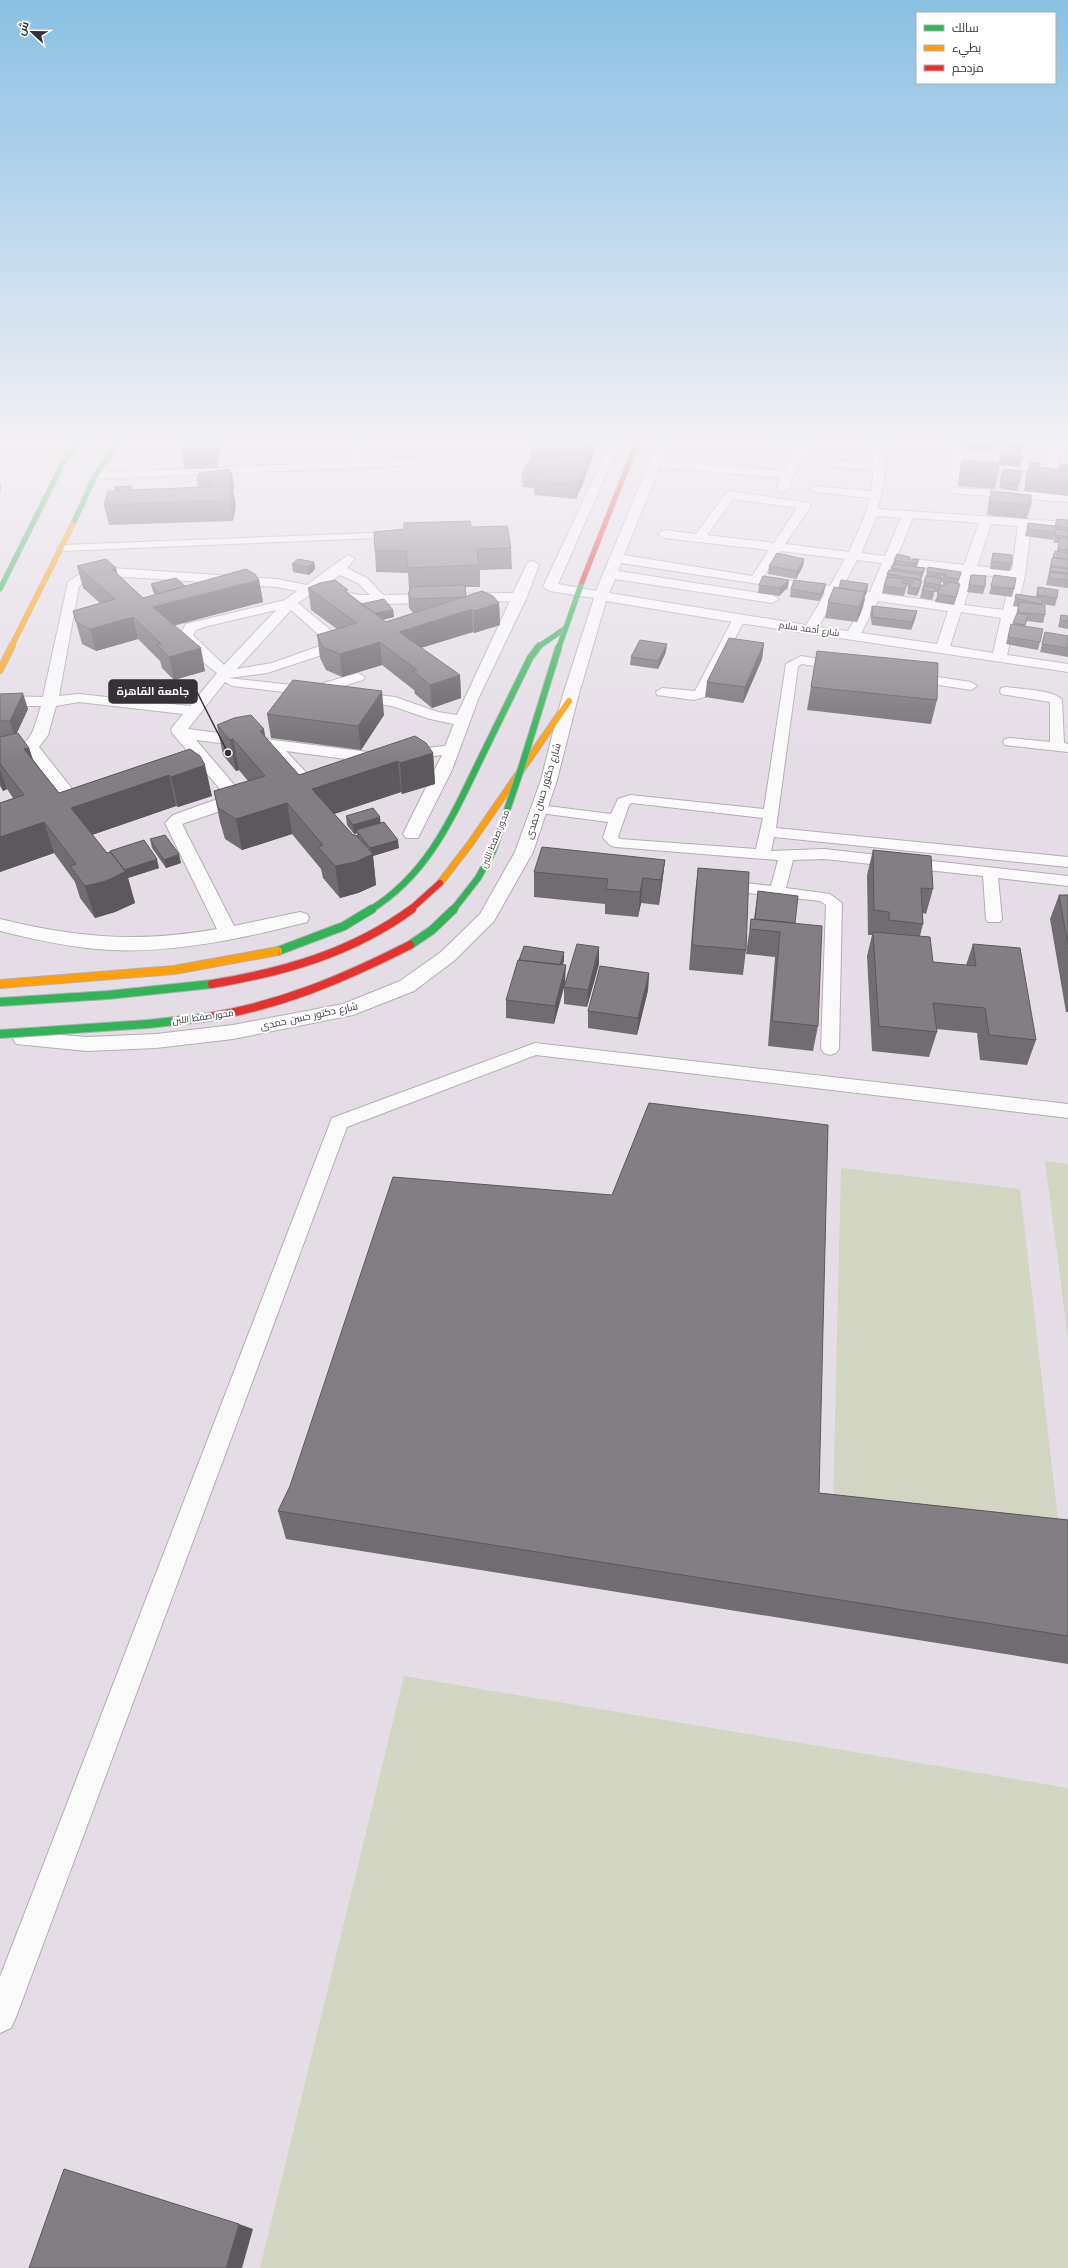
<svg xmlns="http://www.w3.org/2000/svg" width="1068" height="2268" viewBox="0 0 1068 2268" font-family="'Work Sans',Cairo,sans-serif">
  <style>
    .green { fill: #d2d5c1 }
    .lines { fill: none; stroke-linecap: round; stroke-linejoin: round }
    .lane-casing { stroke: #b3adb3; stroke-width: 2 }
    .street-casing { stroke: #b3adb3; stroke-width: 2 }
    .fast-far2-casing { stroke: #b3adb3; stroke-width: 6 }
    .fast-far1-casing { stroke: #b3adb3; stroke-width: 8 }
    .fast-casing { stroke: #b3adb3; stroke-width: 10 }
    .slow-far2-casing { stroke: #b3adb3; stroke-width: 6 }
    .slow-far1-casing { stroke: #b3adb3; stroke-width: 8 }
    .slow-casing { stroke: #b3adb3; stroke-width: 10 }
    .jam-far1-casing { stroke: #b3adb3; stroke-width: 8 }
    .jam-casing { stroke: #b3adb3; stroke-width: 10 }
    .lane { fill: #fbfafb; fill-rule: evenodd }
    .street { fill: #fbfafb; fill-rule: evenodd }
    .fast-far2 { stroke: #30b455; stroke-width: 5 }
    .fast-far1 { stroke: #30b455; stroke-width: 6 }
    .fast { stroke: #30b455; stroke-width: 8 }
    .slow-far2 { stroke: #ff9f0a; stroke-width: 5 }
    .slow-far1 { stroke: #ff9f0a; stroke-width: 6 }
    .slow { stroke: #ff9f0a; stroke-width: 8 }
    .jam-far1 { stroke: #e5322d; stroke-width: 6 }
    .jam { stroke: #e5322d; stroke-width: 8 }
    .fast-bridge-far2-casing { stroke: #b3adb3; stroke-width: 6; stroke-linecap: butt }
    .fast-bridge-far1-casing { stroke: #b3adb3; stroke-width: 8; stroke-linecap: butt }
    .fast-bridge-casing { stroke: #b3adb3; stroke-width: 10; stroke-linecap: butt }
    .jam-bridge-far1-casing { stroke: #b3adb3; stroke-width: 6; stroke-linecap: butt }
    .jam-bridge-casing { stroke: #b3adb3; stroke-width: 10; stroke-linecap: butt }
    .fast-bridge-far2 { stroke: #30b455; stroke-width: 5 }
    .fast-bridge-far1 { stroke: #30b455; stroke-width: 6 }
    .fast-bridge { stroke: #30b455; stroke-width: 8 }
    .jam-bridge-far1 { stroke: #e5322d; stroke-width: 5 }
    .jam-bridge { stroke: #e5322d; stroke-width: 8 }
    .wall { fill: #716c72; fill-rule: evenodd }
    .shaded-wall { fill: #5c585c }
    .building { fill: #837d84; stroke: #5c585c }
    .labels { text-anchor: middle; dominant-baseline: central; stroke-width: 4; stroke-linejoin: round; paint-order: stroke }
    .far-street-label { font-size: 9px; fill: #363037; stroke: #fff }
    .street-label { font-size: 10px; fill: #363037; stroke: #fff }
    .leader { fill: none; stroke: #363037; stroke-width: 1.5 }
    .callout-dot { fill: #363037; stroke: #fff; stroke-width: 1.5 }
    .callout { fill: #363037; stroke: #363037; stroke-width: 1.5 }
    .callout-label { font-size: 11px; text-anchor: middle; font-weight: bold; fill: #fff }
  </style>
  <rect width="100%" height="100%" fill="#e5dde6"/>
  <path class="green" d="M1045 1161 1068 1164V1338Z
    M841 1168 1020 1189 1059 1528 833 1502Z
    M404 1676 1068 1788V2268H260Z"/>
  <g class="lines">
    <g class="lane-casing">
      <path id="lane" d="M350 445H359L360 462 416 459 421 462 416 465 95 479 90 476 95 473 350 462Z
        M399 532 403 533V537L62 551 57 548 62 545Z
        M739 615 745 619 705 697 694 700 657 695 656 692 662 688 695 691 733 619Z
        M801 656 839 662 845 666 839 670 802 664 798 666 776 828 1068 857V867L774 837 771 851 824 849 1068 876V886L998 878 1002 919 1000 922H988L986 919 983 876 824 859 793 860 786 888 830 894 842 903 839 1049 836 1053 830 1055 824 1053 821 1049 826 905 820 901 723 890 718 888 715 885 718 882 723 880 771 886 778 860 616 847 611 846 603 838 608 822 540 813 533 809 540 805 611 814 618 799 630 795 764 809 786 664ZM632 803 763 818 756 849 620 839 618 837 629 805Z
        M911 673 971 682 977 686 971 690 907 680 905 677Z
        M1006 687C1019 689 1056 690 1062 700L1064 743 1068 744V752L1005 745 1003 742 1005 739 1010 738 1050 742V702L1001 694 1000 691 1001 688Z
        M535 1043 1068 1104V1118L536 1055 347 1127 16 2017 11 2028 0 2033V1977L330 1123 332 1118Z"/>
    </g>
    <g class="street-casing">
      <path id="street" d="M609 445H619L558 584 596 591 649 463 660 445H670L663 460 784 471 794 450 776 448 771 445H807L788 489 782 492 776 489 781 478 660 467 624 555 752 576 769 550 664 538 658 534 664 530 696 534 726 493 730 491 809 503 811 506 785 544 849 552 864 518 870 498 815 492 809 489 815 486 871 491 874 470 826 466 820 463 826 460 873 463V445H883L886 467 878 509 1068 522V530L1031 527 1025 575 1007 655 1068 664V672L739 623 606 601 577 701 557 780 533 852 494 921 455 960 414 991 353 1015 233 1039 156 1048 87 1051 16 1044 13 1039 16 1034 23 1032 87 1037 156 1034 233 1025 343 1004 400 981 441 952 480 914 515 852 541 780 561 701 594 598 550 591 543 587ZM733 499 797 508 774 543 707 535ZM877 516 901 518 885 556 861 553ZM913 518 979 523 964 565 897 557ZM991 524 1018 526 1012 570 977 566ZM781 551 845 559 830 586 763 577ZM857 560 882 563 870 592 842 588ZM621 563 825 594 806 625 609 593 615 579 772 603 779 599 772 595 618 571ZM894 564 962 572 951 603 882 594ZM974 574 1011 578 1003 610 964 605ZM837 595 866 599 848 631 818 627ZM878 601 948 611 937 644 861 633ZM961 612 1001 618 993 653 950 646Z
        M954 445H964V461L1047 466 1048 450 1030 447 1029 445 1068 446V452L1059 451V468L1053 472 963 468V478L957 481 951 478Z
        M955 488 1068 494V502L951 493 949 491 951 489Z
        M349 555 355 559 347 568 367 578 383 595 513 593 528 562 533 561 539 565 527 597 479 697 452 770 418 838H406L403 834 442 755 387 762H368L286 751 318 785 316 788H304L266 749 196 740 242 794V798L235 806 182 824 234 926 300 912 307 914 309 918 307 922C244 938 176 953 111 950 73 948 36 940 0 931V919C77 938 138 943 217 929L165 823 173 815 226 796 172 733 171 729 183 714 79 702 56 706 48 735 39 747 77 795 98 798 100 802 98 806 92 807 66 803 29 754 0 768V757C33 740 30 741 41 706H0V696L43 697 68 582 81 573 112 568 277 579 307 585C315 579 344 557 349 555ZM340 575 358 583 370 595H359L321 588ZM112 576 277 587 297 591 285 600 186 624 179 635 199 659 217 673 190 706 79 694 59 696 79 586 93 577ZM311 594 359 603 379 604 510 601 457 715 438 712 395 697 353 692 348 693 346 696 348 699 392 706 430 719 454 724 445 746 387 752H368L188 729 225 682 232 686 317 696 322 695 324 692 363 680 365 677 358 673 310 687 228 678 267 673 334 651 342 644 339 637 298 603ZM276 610 224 665 193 635 196 630 204 627ZM291 610 328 643 272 663 237 669Z"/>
    </g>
    <g class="fast-far2-casing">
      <path id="fast-far2" d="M73 524 95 476 116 445
        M0 589 65 459 79 445
        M538 647 563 630"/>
    </g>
    <g class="fast-far1-casing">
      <path id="fast-far1" d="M370 910C427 875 451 820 479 762 496 728 513 693 530 658L539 646"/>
    </g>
    <g class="fast-casing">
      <path id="fast" d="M278 951 344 926 372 909
        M0 1002 108 995 212 984"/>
    </g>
    <g class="slow-far2-casing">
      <path id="slow-far2" d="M61 445 65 459
        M11 647 73 524"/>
    </g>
    <g class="slow-far1-casing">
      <path id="slow-far1" d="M0 670 12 646
        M440 883 470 844 569 701"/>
    </g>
    <g class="slow-casing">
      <path id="slow" d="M0 984 174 970 278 951"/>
    </g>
    <g class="jam-far1-casing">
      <path id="jam-far1" d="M410 910 440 883"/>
    </g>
    <g class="jam-casing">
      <path id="jam" d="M212 984C284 972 352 953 412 909"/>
    </g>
    <use href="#lane" class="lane"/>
    <use href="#street" class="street"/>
    <use href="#fast-far2" class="fast-far2"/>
    <use href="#fast-far1" class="fast-far1"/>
    <use href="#fast" class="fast"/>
    <use href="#slow-far2" class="slow-far2"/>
    <use href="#slow-far1" class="slow-far1"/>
    <use href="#slow" class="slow"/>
    <use href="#jam-far1" class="jam-far1"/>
    <use href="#jam" class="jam"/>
    <g class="fast-bridge-far2-casing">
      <path id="fast-bridge-far2" d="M559 647 582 582"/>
    </g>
    <g class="fast-bridge-far1-casing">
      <path id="fast-bridge-far1" d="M453 910 478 878 493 851 520 772 559 646"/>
    </g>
    <g class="fast-bridge-casing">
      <path id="fast-bridge" d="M410 945 432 930 454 909
        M0 1034 148 1024 202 1018"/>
    </g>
    <g class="jam-bridge-far1-casing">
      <path id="jam-bridge-far1" d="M582 582 636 445"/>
    </g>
    <g class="jam-bridge-casing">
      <path id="jam-bridge" d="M202 1018C277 1007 343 979 410 945"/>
    </g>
    <use href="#fast-bridge-far2" class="fast-bridge-far2"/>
    <use href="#fast-bridge-far1" class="fast-bridge-far1"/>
    <use href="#fast-bridge" class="fast-bridge"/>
    <use href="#jam-bridge-far1" class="jam-bridge-far1"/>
    <use href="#jam-bridge" class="jam-bridge"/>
  </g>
  <path class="wall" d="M186 445 220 455 217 468 185 469 182 455Z
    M597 445 587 472 586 476 576 499 534 495V488L523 487 522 473 530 459V451Z
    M961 445H994L993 452 962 450Z
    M1008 445H1025L1024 449 1021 448 1022 460 1020 467 998 465 1002 447 1015 448 1007 446Z
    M962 460 998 475 995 489 958 486 959 474Z
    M1030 462 1039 467 1058 470 1060 464 1068 465V496L1024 491 1026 476Z
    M229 469V472L232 473 234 487 233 491 236 506 233 521 109 525 104 505 115 491 114 487 131 486 132 490 198 487 197 480Z
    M1004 469 1022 471 1017 491 999 488Z
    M991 491 1031 505 1027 519 987 515 988 505Z
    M1057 519 1068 520V588L1046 585 1049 572 1050 565 1055 551H1057L1059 543H1053L1055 534 1053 540 1025 536 1028 523 1055 526Z
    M471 527 511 548 512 569 480 570V587H465L466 596 499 603 500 625 474 633 473 632 421 648 460 675 461 698 432 708 415 694 414 690 382 665 342 677 326 670 320 658 317 635 337 629 311 610 308 588 349 594 361 604 393 610 394 617 383 620 386 622 413 613 409 608 408 593 410 590H409L408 573 376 572 375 551Z
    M993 553 1012 564 1010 571 990 569 991 560Z
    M804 559 803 566 796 579 768 574 769 566Z
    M919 559 917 567 925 568 921 581 920 588 917 596 907 594 908 586H909L907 585 904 596 882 593 887 574 890 570 893 564 894 560H909Z
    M314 562 315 569 309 575 293 572 292 564Z
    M77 566 117 574 143 598 156 595 153 592 151 584 185 586 259 580 263 602 174 625 205 671 174 680 162 668 160 661 138 639 96 651 82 644 73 611 100 603 83 588Z
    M927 572H961L958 584V592L954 605 935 602 938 592H934L932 600 920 598 924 582ZM941 582H943V585H947L946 586 941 585Z
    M971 575 985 587 983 594 967 592Z
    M994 575 1014 589 1012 597 989 594Z
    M759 585 788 587 779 596 758 593Z
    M1038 587 1057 598 1055 606 1041 604V605L1045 615 1043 623 1027 621 1025 626 1040 642 1038 650 1006 644 1011 624 1013 625 1017 614 1018 607 1013 606 1016 594 1036 597Z
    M791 589 824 592 819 601 790 597Z
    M867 592 865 596 863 607 857 622 825 618 828 602Z
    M872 606 917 611 915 619 911 630 872 625 870 614Z
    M1061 615 1068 616V629L1058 627Z
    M1045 632 1068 636V657L1040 652Z
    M764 643 762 659 743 703 705 697 707 682Z
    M817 651 937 700 931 724 807 710Z
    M666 652 658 669 630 665 631 657Z
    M0 694 28 709 16 734 29 748 33 760 59 793 190 749 212 796 178 807 176 806 92 835 107 853H111L110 851 159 868 128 878 135 903 115 912 95 918 80 898 75 882 54 853 0 872V803L13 798 7 789 3 791 0 786Z
    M267 714 384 715 361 750 271 738Z
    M217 725 265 737 299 775 433 753 435 784 402 794 401 792 334 814 353 835 357 836V833L354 834 347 825 346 816 381 823 399 848 373 856 376 885 358 893 340 898 323 878 321 869 292 834 242 850 225 839 220 822 214 791 248 781 239 770 236 771 223 755Z
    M150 839 181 863 166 868 152 848Z
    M873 850 933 889 926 914 923 913V924L920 936 933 962 966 965 973 944 1036 1040 1027 1065 980 1060 977 1033 936 1029 937 1032 929 1057 872 1051 867 956 872 935H868L867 875Z
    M665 860 662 884 659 905 641 903 638 917 605 914V904L534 897V872Z
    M698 868 746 950 743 975 689 970 695 893Z
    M758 891 795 923 818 1026 813 1051 768 1046 775 957 746 954 751 919H754Z
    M1059 895H1068V1012H1066L1050 919Z
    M564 952V960L563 965 565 982 599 964 587 1007 564 1004V988L554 1024 506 1018V1000Z
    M649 973 648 990 637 1035 588 1028V1011Z
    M819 1493 1068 1520V1664L286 1539 278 1511Z"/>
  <path class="shaded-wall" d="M217 445H219L220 455 217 468 215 455Z
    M590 445H597L587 472 586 476 576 499 577 485 586 465V455Z
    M229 469 230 479 232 473 234 487 233 491 236 506 233 521 229 500Z
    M0 484 1 487 0 495Z
    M804 559 803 566 796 579 797 571Z
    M314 562 315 569 309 575 308 567Z
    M116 568 121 590 112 569Z
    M259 580 263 602 158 630 153 607Z
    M789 580 788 587 779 596 780 588Z
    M922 581 920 588 917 596 918 589Z
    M826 584 824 592 819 601 820 594Z
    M868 584 867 592 865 596 863 607 857 622 859 607 863 595Z
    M960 584 958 592 954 605 956 597Z
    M935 588 934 595 932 600Z
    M499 603 500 625 474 633V611Z
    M472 609 473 632 400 654 399 632Z
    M393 610 394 617 366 623V615Z
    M917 611 915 619 911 630 912 622Z
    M133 617 138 639 96 651 90 629Z
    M380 642 382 665 342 677 340 654Z
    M764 643 762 659 743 703 745 687Z
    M667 644 666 652 658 669V661Z
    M201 648 205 671 174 680 169 657Z
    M460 675 461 698 432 708 430 685Z
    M382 691 384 715 361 750 358 726Z
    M23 693 28 709 15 737 10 721Z
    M264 729 269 760 260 731Z
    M233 739 239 770 236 771 230 740Z
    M29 748 39 778 24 749Z
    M433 753 435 784 402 794 400 763Z
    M398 761 401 792 316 820 312 789Z
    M205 765 212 796 178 807 171 777Z
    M0 770 7 789 3 791 0 781Z
    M169 775 176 806 80 839 71 808Z
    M287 803 292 834 242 850 236 819Z
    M380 817 381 826 356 830 357 833 354 834 353 825Z
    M44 822 54 853 0 872V837Z
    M398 840 399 848 373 856 376 885 358 893 340 898 335 866 371 855 370 848Z
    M179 854 181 863 166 868 164 860Z
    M157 859 159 868 128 878 135 903 115 912 95 918 85 886 123 870Z
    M665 860 662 884 659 905 661 880Z
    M643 878 641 903 638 917 640 892Z
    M599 947V964L587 1007 588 990Z
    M564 952V960L558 978 559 970Z
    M566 965 565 982 554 1024 555 1006Z
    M649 973 648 990 637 1035 638 1018Z
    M239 2224 253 2229 242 2268H226Z"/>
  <path class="building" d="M186 445H217L215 455H182Z
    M534 445H590L586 455 530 451Z
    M1002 447 1021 448 1022 460 1000 458Z
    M530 459 587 463 577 485 534 481 538 474 522 473Z
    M962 460 998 463V475L961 472Z
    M1030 462 1040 463 1039 467 1059 470 1060 464 1068 465V482L1027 477Z
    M229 469V472L232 473 229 486 209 487V480H197L199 473Z
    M1004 469 1022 471 1019 484 1000 481Z
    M131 486V490L232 486 229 500 104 505 108 491H120L114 487Z
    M991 491 1031 495V505L990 501Z
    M1057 519 1068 520V528L1056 526 1055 532 1027 529 1028 523 1055 526Z
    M470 521 471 527 507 526 511 548 477 549 479 565 408 568 406 551H375L374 532 404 529V523Z
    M1056 529 1068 531V537L1055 535Z
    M1060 537 1068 538V550L1058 549Z
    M1055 551 1068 553V559L1053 557Z
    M777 553 804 559 797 571 769 566Z
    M993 553 1012 555V564L992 561Z
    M897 554 910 557 909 560 919 559 917 564 894 560Z
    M1052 558 1068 560V568L1051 566Z
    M106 559 116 568 112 569 143 598 246 569 255 574 259 580 153 607 201 648 169 657 157 645 161 644 133 617 90 629 76 622 73 611 115 599 77 566Z
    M298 559 314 562 308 567 292 564Z
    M893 564 925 568 923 573 891 568Z
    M928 567 961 572 959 579 945 577V574L927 572Z
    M1051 567 1068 569V573L1051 571Z
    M889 570 922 575 920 579 887 574Z
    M1050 572 1068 575V580L1049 578Z
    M971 575 986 576 985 587 969 585Z
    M994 575 1016 578 1014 589 991 586Z
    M763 576 789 580 780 588 759 585Z
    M926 576 942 579 940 585 924 582Z
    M887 577 904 579 902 583 907 584 905 589 884 586Z
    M176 578 185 586 160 593 151 584Z
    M914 579 922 581 918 589 908 586 912 584Z
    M335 580 348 590 345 591 386 622 482 591 493 596 499 603 474 611 472 609 399 632 460 675 430 685 413 671 417 670 380 642 340 654 323 647 317 635 357 623 308 588 320 583Z
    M794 580 826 584 820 594 791 589Z
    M841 580 868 584 864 592 839 588Z
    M948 582 960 584 956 597 937 594 941 585 946 586Z
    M465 585 466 597 412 599 408 593 412 587Z
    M924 586 935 588 934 592 922 590Z
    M834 587 865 592 859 607 828 602Z
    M1038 587 1058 590 1057 598 1037 595Z
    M1016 594 1043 598 1041 604 1015 598Z
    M384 599 393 610 374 613 361 604Z
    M1019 602 1045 605V615L1018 612Z
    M872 606 917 611 912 622 873 617Z
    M1017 613 1028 615 1025 625 1013 623Z
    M1061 615 1068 616V621L1060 620Z
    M1011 624 1043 629 1040 642 1008 637Z
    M1045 632 1068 636V648L1042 644Z
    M729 638 764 643 745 687 707 682Z
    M640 640 667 644 658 661 631 657Z
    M817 651 938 663 937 700 811 687Z
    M293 680 382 691 358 726 267 714Z
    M23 693 10 721H0V694Z
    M251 715 264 729 260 731 299 775 415 736 426 743 433 753 400 763 398 761 312 789 353 835H356L373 854 355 862 335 866 318 847 323 845 287 803 236 819 218 808 214 791 265 776 233 739 230 740 217 725 234 718Z
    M18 733 29 748 24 749 59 793 190 749 200 756 205 765 171 777 169 775 71 808 107 853 110 852 126 871 106 881 85 886 70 866 76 864 44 822 0 837V803L24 795 0 764V737Z
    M373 808 380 817 353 825 346 816Z
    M384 822 398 840 370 848 356 830Z
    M165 835 179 854 164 860 150 839Z
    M144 840 157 859 124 870 110 851Z
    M542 847 665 860 661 880 643 878 640 892 606 889 608 879 534 872Z
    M873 850 931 856 933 889 921 888 923 924 889 920V912L874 910Z
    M698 868 749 872 746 950 692 945Z
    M758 891 798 896 795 923 755 919Z
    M1059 895H1068V945Z
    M751 919 822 926 818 1026 772 1021 780 932 750 929Z
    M873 932 930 937 933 962 976 966 973 944 1020 948 1036 1040 989 1035 985 1008 933 1003 937 1032 879 1026Z
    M577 944 599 947 588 990 564 987Z
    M524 946 564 952 560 965 519 960Z
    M518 960 566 965 555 1006 506 1000Z
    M600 966 649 973 638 1018 588 1011Z
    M649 1103 828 1125 819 1493 1068 1520V1636L278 1511 290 1486 393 1177 612 1195Z
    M64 2169 239 2224 226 2268H29Z"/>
  <linearGradient id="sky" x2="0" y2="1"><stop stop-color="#89c0e2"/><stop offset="0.58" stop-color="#f3f0f4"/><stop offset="1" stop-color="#f3f0f4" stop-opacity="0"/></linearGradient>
  <rect width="1068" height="762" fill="url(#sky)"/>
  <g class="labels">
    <g class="far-street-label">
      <text transform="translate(809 629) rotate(8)">شارع أحمد سلام</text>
      <text transform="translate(495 839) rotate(-68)">محور صفط اللبن</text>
      <text transform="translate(203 1017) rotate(-8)">محور صفط اللبن</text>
    </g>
    <g class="street-label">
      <text transform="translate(543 791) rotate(-73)">شارع دكتور حسن حمدى</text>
      <text transform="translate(309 1016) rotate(-12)">شارع دكتور حسن حمدى</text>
    </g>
  </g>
  <path class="leader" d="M228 753L197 692"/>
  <circle class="callout-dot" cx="228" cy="753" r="4"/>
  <rect class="callout" x="109" y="680" width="88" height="23" rx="4"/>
  <g class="callout-label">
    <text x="153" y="695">جامعة القاهرة</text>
  </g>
  <rect x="916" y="12" width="140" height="72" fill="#ffffff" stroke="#afacaf"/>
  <rect x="924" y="25" width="20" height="6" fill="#30b455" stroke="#afacaf"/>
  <text x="952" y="32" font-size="12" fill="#363037">سالك</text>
  <rect x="924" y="45" width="20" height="6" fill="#ff9f0a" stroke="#afacaf"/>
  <text x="952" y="52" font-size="12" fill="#363037">بطيء</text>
  <rect x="924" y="65" width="20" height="6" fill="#e5322d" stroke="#afacaf"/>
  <text x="952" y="72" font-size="12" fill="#363037">مزدحم</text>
  <g transform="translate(32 32) rotate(292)" stroke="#ffffff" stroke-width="3" paint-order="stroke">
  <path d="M0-3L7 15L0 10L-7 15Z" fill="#363037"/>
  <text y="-6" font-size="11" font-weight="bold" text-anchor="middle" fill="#363037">ش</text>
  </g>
</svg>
